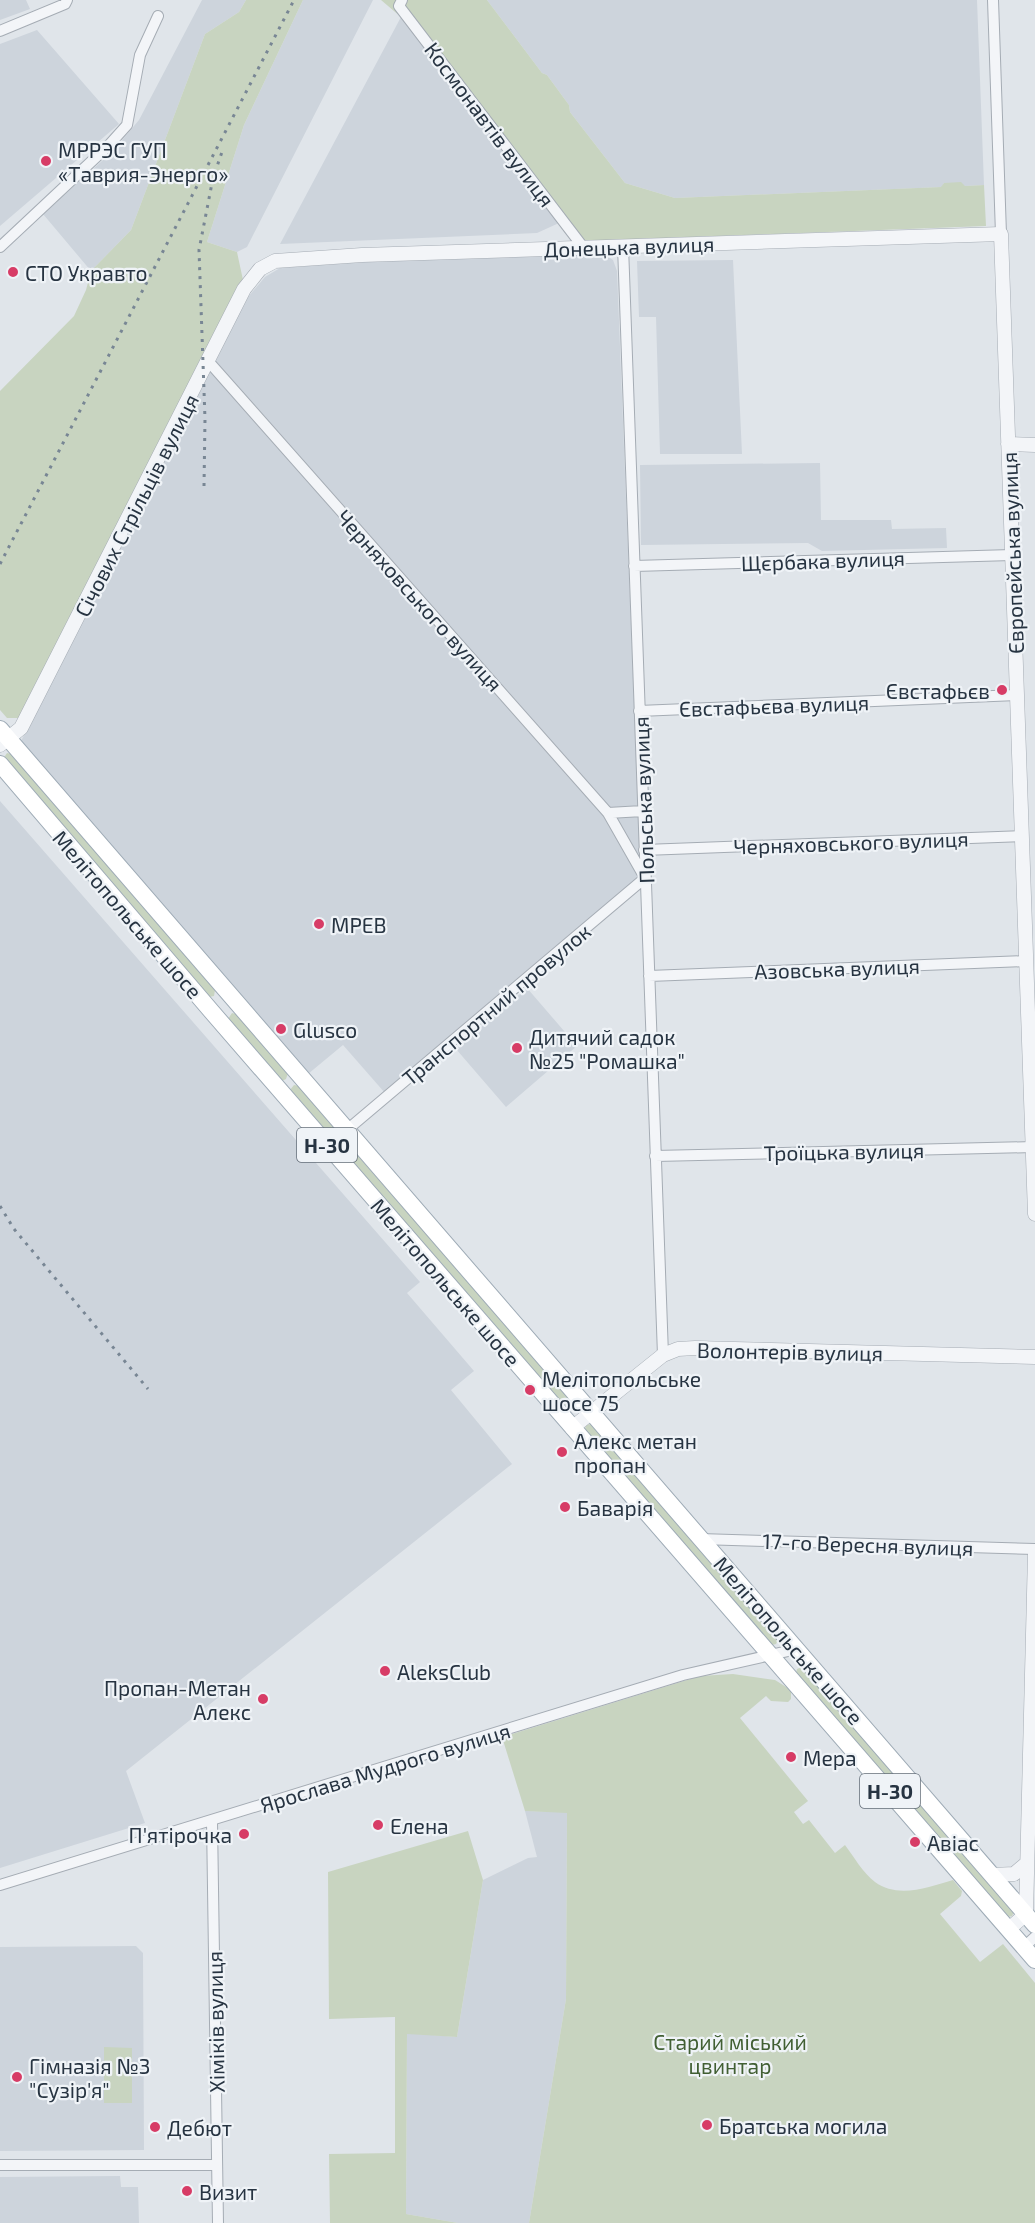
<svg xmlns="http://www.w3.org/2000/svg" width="1035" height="2223" viewBox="0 0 1035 2223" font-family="'Exo 2',sans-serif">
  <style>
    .built { fill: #cdd4dc }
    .green { fill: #c8d4c0 }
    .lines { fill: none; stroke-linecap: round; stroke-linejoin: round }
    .minor-casing { stroke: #a5acb4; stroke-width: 12 }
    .tertiary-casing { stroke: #a5acb4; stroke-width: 15 }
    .primary-casing { stroke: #9eabb6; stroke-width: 18 }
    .minor { stroke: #f3f5f8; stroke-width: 10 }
    .tertiary { stroke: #f3f5f8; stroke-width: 14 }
    .primary { stroke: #fff; stroke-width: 16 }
    .rail { stroke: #788694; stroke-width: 3; stroke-dasharray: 3 6; stroke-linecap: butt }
    .poi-dot { fill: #d73c66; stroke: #eff3f7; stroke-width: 2 }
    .labels { text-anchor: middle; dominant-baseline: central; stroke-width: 4.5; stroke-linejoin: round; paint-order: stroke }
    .shield { fill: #eff3f7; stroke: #636d78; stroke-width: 1.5 }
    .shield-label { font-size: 20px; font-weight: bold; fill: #273442 }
    .street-label { font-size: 21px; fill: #273442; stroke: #eff3f7 }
    .poi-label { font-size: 21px; fill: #273442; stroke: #eff3f7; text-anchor: start }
    .park-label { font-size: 21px; fill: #415f33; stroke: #eff3f7 }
  </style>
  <rect width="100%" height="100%" fill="#e0e5ea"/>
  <path class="built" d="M0 0H26L30 9 0 20Z
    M202 0H246L239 12 205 34 131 230 91 271 43 214 112 152 139 120Z
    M303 0H373L247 247 237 252 207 242 244 125Z
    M487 0H977L984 185 965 186 944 183 942 187 675 198 625 183 570 112 569 105 547 75 542 73Z
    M401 17 559 223 537 233 280 244Z
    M37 30 119 124 0 226V44Z
    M602 253 613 260 617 271 641 877 385 1093 343 1045 308 1074 21 741 248 297 265 277 280 268 364 262Z
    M733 260 742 454H660L656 317H639L637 261Z
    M820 463 821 520H891L892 529 946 528 947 548 822 551 808 543 641 545 640 465Z
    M0 801 420 1282 407 1293 474 1371 451 1390 512 1464 126 1771 145 1823 0 1868Z
    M527 988 577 1046 506 1107 456 1049Z
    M525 1811 567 1812 566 1999 529 2223H458L406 2214 407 2033 457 2037 483 1880 528 1858 537 1857Z
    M136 1946 143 1953 144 2150 0 2151V1947Z
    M120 2176 121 2187H138L139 2223H0V2177Z"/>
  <path class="green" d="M246 0H303L244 125 207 242 237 252 243 280 193 385 36 686 19 718H7L0 710V391L74 316 86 290 91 271 131 230 205 34 239 12Z
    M381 0H487L542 73 547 75 569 105 570 112 625 183 675 198 941 187 944 183 961 182 965 186 984 185 986 226 585 241 559 223 401 17Z
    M7 753 12 754 215 990 214 996 209 997 3 759Z
    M232 1013 236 1014 288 1073 286 1079 282 1081 228 1019Z
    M294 1085 299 1086 335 1127 333 1133 329 1134 290 1090Z
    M344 1140 571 1400 569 1406 565 1408 338 1145Z
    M591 1424 778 1640 776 1644 772 1645 585 1429 586 1425Z
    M802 1667 1014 1912 1012 1916 1008 1917 796 1673 797 1669Z
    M733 1674 775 1680 791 1690V1699L788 1702 771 1701 766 1696 740 1718 808 1801 794 1812 803 1824 809 1820 835 1853 845 1845C854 1857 863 1873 875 1882 898 1899 929 1887 953 1880L962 1891 961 1896 940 1914 980 1962 1003 1944 1035 1983V2223H529L566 1999 567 1813 525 1811 502 1737 700 1676Z
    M468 1831 483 1880 457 2037 407 2034 406 2214 458 2223H330L329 2154 395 2153V2017L329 2019 328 1872Z
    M104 2047 132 2048V2103H104Z"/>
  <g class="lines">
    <g class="minor-casing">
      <path id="minor" d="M402 0 399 6 583 247
        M993 0 1001 234
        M0 31 65 4 67 0
        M623 246 663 1355
        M0 247 109 145 127 125 140 55 158 16
        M209 362 608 813 643 811
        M634 566 1012 555
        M639 711 1017 695
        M644 850 1022 836
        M649 976 1026 961
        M328 1146 645 878 608 813
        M655 1156 1033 1147
        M700 1539 1035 1549
        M212 1821 218 2223
        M0 1885 683 1675 797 1649
        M1024 1947 1035 1937
        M0 2165H217"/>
    </g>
    <g class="tertiary-casing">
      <path id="tertiary" d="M1008 444 1035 445
        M0 745 21 728 244 289 260 269 275 261 362 255 1001 234 1035 1214
        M572 1428 663 1355 678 1349 695 1348 1035 1357
        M992 1875 1014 1874 1027 1863
        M1009 1929 1026 1914 1035 1554"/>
    </g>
    <g class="primary-casing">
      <path id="primary" d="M0 729 1035 1925
        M0 764 212 1012 1035 1960"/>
    </g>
    <use href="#minor" class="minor"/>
    <use href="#tertiary" class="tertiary"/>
    <use href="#primary" class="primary"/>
    <path class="rail" d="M204 486 205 419 199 250 213 178 223 149
      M0 564 294 0
      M0 1206 14 1229 148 1389"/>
  </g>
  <g class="poi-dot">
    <circle cx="46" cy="161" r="6"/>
    <circle cx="13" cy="272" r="6"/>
    <circle cx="1002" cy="690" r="6"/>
    <circle cx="319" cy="924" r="6"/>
    <circle cx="281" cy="1029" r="6"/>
    <circle cx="517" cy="1048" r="6"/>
    <circle cx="530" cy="1390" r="6"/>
    <circle cx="562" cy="1452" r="6"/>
    <circle cx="565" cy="1507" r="6"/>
    <circle cx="385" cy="1671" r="6"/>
    <circle cx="263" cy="1699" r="6"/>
    <circle cx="791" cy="1757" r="6"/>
    <circle cx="378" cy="1825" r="6"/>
    <circle cx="244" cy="1834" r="6"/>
    <circle cx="915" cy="1842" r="6"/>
    <circle cx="17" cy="2077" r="6"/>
    <circle cx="707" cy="2125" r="6"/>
    <circle cx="155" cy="2127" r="6"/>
    <circle cx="187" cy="2191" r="6"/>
  </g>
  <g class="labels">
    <g class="shield">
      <rect x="297" y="1128" width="60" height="34" rx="4.5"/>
      <rect x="860" y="1774" width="60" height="34" rx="4.5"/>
    </g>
    <g class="shield-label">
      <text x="327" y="1145">Н-30</text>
      <text x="890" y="1791">Н-30</text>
    </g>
    <g class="street-label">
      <text transform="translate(490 124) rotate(53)">Космонавтів вулиця</text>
      <text transform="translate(629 246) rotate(-2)">Донецька вулиця</text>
      <text transform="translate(136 505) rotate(-63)">Січових Стрільців вулиця</text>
      <text transform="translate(1012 553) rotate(-92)">Європейська вулиця</text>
      <text transform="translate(823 560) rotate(-2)">Щєрбака вулиця</text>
      <text transform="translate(420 600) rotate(48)">Черняховського вулиця</text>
      <text transform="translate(774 705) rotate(-2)">Євстафьєва вулиця</text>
      <text transform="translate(643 800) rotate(-92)">Польська вулиця</text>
      <text transform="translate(851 842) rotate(-2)">Черняховського вулиця</text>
      <text transform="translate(128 914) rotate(49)">Мелітопольське шосе</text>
      <text transform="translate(837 968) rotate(-2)">Азовська вулиця</text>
      <text transform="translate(496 1004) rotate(-40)">Транспортний провулок</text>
      <text transform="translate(844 1151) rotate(-1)">Троїцька вулиця</text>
      <text transform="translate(446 1282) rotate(49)">Мелітопольське шосе</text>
      <text transform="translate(790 1351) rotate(1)">Волонтерів вулиця</text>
      <text transform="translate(868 1544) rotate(2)">17-го Вересня вулиця</text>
      <text transform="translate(789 1640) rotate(49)">Мелітопольське шосе</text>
      <text transform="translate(385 1767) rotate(-17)">Ярослава Мудрого вулиця</text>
      <text transform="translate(215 2022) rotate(-91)">Хіміків вулиця</text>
    </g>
    <g class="poi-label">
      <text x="58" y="149">МРРЭС ГУП<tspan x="58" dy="24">«Таврия-Энерго»</tspan></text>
      <text x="25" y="272">СТО Укравто</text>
      <text x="990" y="690" text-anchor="end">Євстафьєв</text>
      <text x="331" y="924">МРЕВ</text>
      <text x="293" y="1029">Glusco</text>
      <text x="529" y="1036">Дитячий садок<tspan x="529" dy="24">№25 "Ромашка"</tspan></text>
      <text x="542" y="1378">Мелітопольське<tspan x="542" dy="24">шосе 75</tspan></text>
      <text x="574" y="1440">Алекс метан<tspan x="574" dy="24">пропан</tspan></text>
      <text x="577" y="1507">Баварія</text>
      <text x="397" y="1671">AleksClub</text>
      <text x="251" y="1687" text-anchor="end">Пропан-Метан<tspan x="251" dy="24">Алекс</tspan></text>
      <text x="803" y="1757">Мера</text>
      <text x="390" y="1825">Елена</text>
      <text x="232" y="1834" text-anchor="end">П'ятірочка</text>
      <text x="927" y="1842">Авіас</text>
      <text x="29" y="2065">Гімназія №3<tspan x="29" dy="24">"Сузір'я"</tspan></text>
      <text x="719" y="2125">Братська могила</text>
      <text x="167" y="2127">Дебют</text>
      <text x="199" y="2191">Визит</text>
    </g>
    <g class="park-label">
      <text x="730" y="2041">Старий міський<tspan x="730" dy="24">цвинтар</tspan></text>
    </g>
  </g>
</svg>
